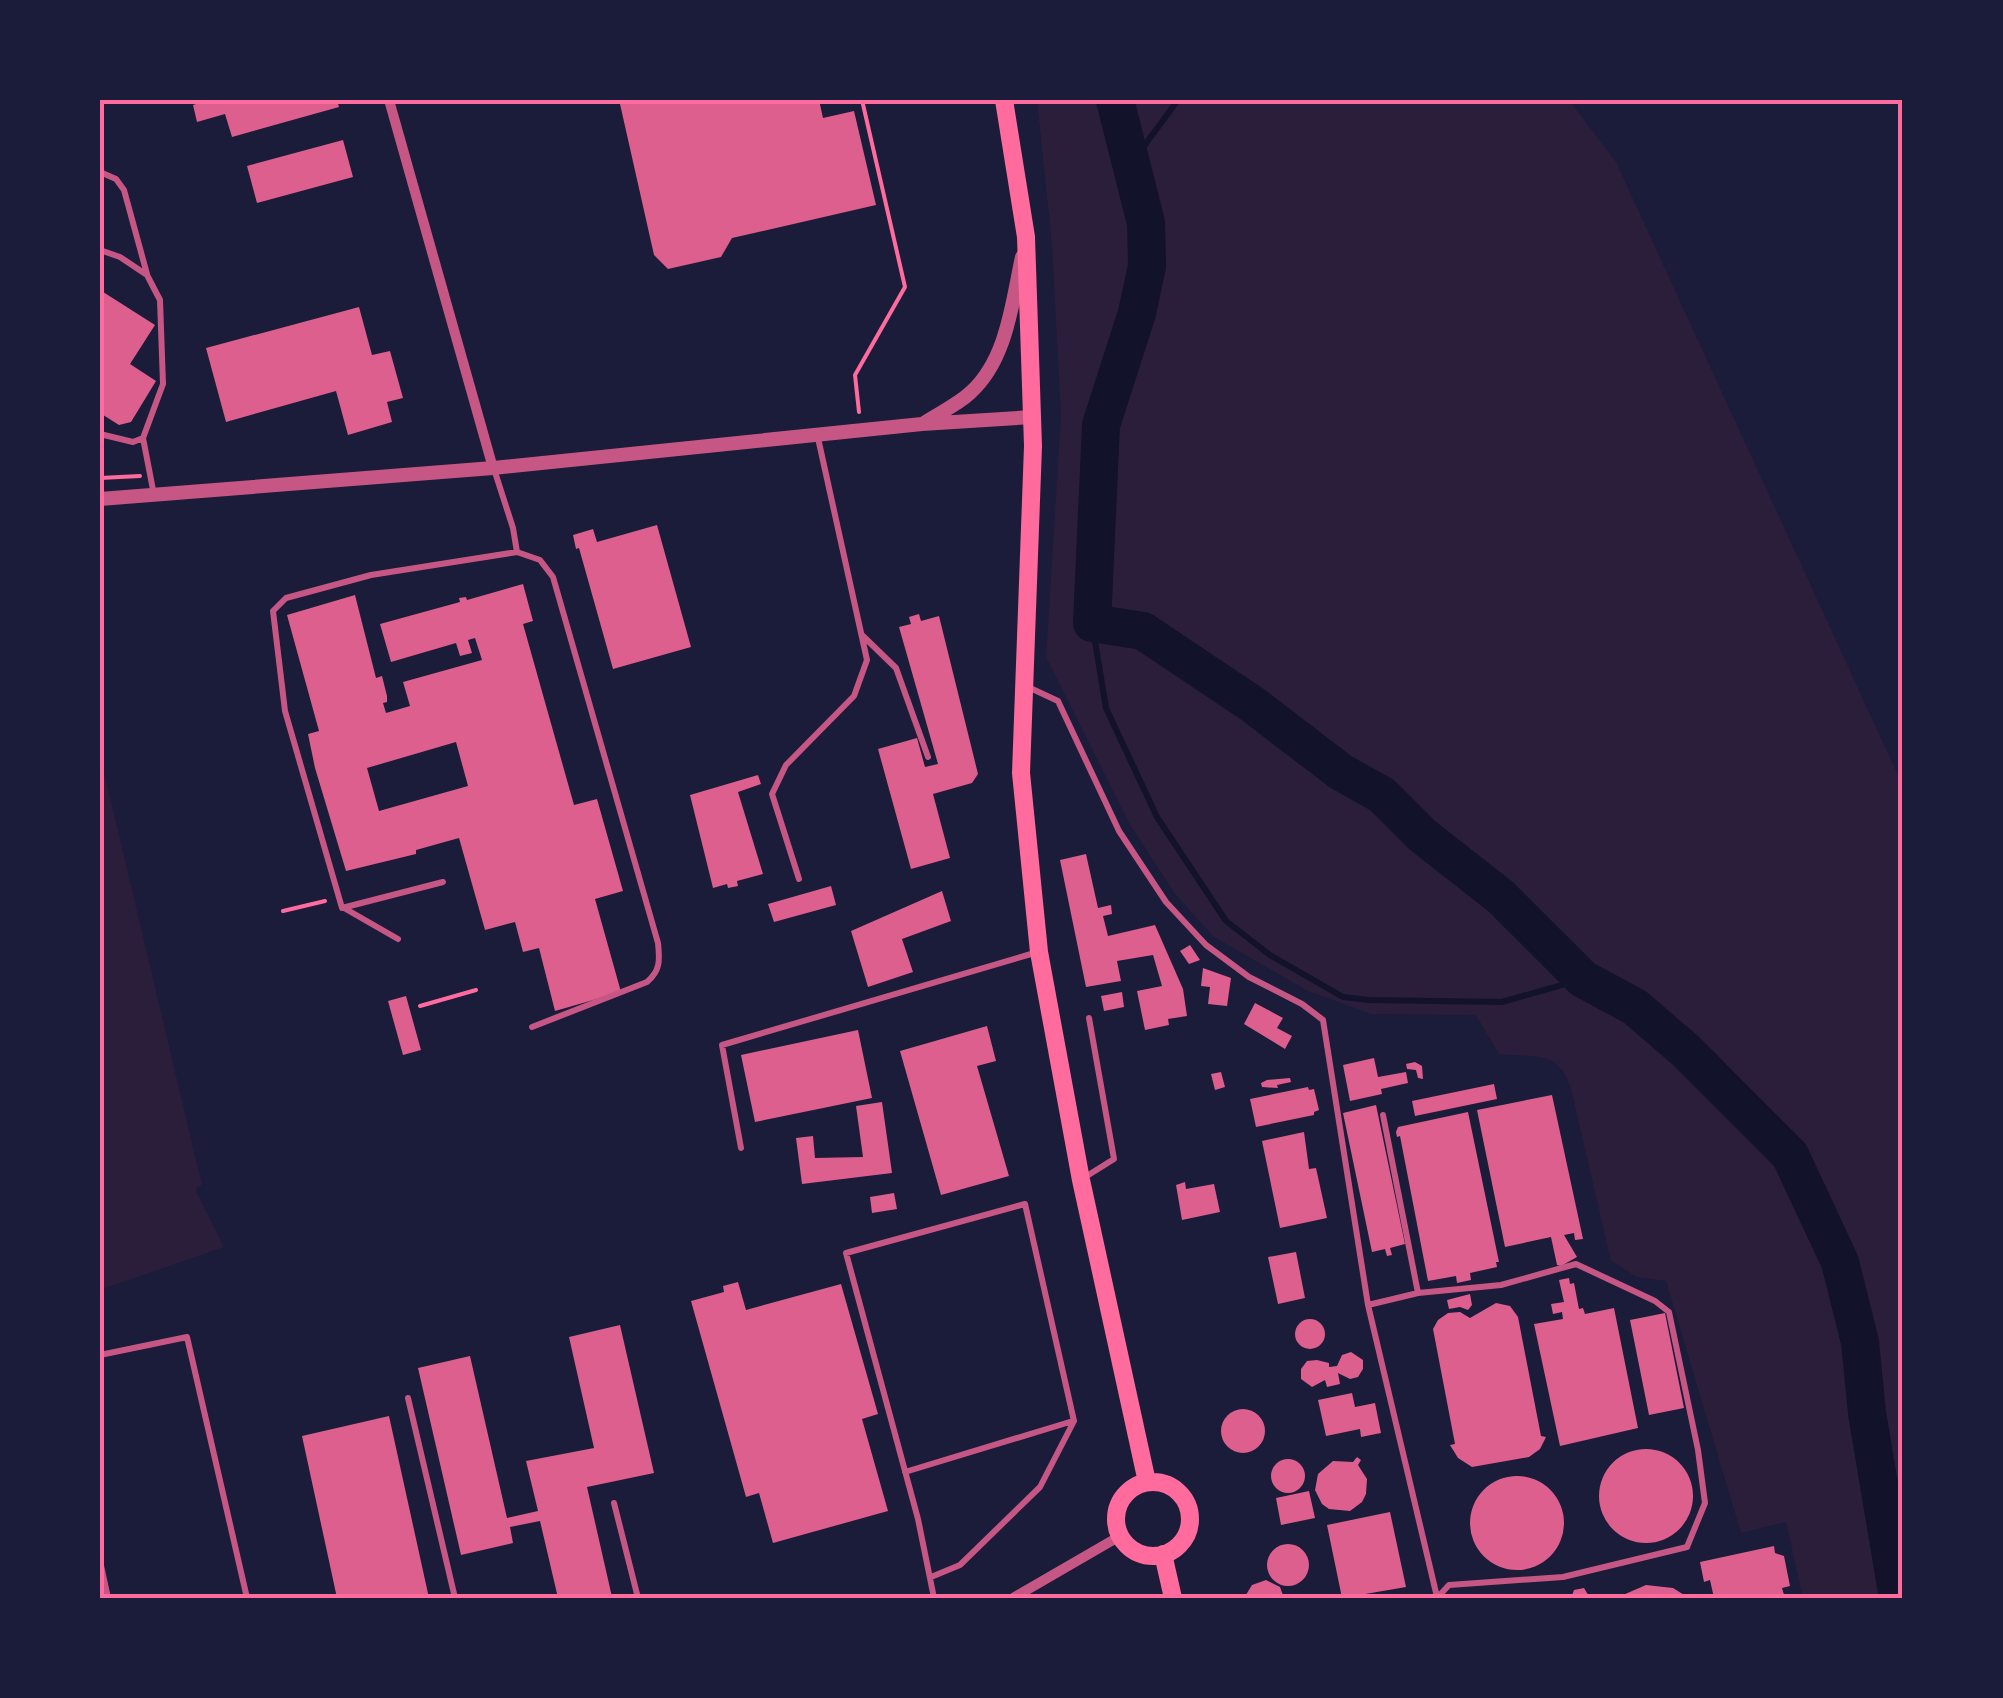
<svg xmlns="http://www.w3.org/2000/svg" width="2003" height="1698" viewBox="0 0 2003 1698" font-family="'DM Sans',sans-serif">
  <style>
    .green { fill: #2a1e3b }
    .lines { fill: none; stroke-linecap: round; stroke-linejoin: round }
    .stream { stroke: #12122b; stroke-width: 6 }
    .river { stroke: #12122b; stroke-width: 38 }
    .building { fill: #dd5f8e; fill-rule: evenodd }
    .path { stroke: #ff6b9d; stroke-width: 4 }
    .service { stroke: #c65784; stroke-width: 6 }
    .minor { stroke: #c65784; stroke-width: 10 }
    .tertiary { stroke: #c65784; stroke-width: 14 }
    .primary { stroke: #ff6b9d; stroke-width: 18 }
    .neatline { fill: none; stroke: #ff6b9d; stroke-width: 4 }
  </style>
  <rect width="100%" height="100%" fill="#1b1b3a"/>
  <path class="green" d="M1037 100H1569L1616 162 1903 786V1598H1803L1786 1522 1741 1533 1666 1281 1637 1277 1611 1261 1571 1089C1559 1048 1532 1058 1499 1054L1476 1015 1371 1014 1308 991 1214 937 1175 894 1129 823 1046 657 1061 415 1052 245Z
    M100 755 202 1185 196 1187 197 1193 224 1247 100 1290Z"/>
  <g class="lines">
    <path class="stream" d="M1134 166 1144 146 1178 100
      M1092 623 1106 708 1157 817 1226 921 1270 955 1343 997 1369 1000 1502 1002 1583 979"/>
    <path class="river" d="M1115 100 1146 223 1147 266 1137 313 1101 425 1092 623 1143 631 1252 704 1341 772 1382 795 1422 835 1501 897 1583 979 1635 1007 1685 1050 1790 1155 1840 1262 1860 1342 1867 1413 1898 1598"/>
  </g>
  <path class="building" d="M209 100H337L339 107 232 137 225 114 197 122 193 105Z
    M636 100H819L823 118 854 111 876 205 732 238 721 257 668 269 654 255 620 104Z
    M343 140 353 177 257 203 247 166Z
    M100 290 155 325 130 364 156 381 131 422 119 425 100 413Z
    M359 307 372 355 390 351 403 398 387 402 392 422 348 435 336 391 226 422 206 348Z
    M657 525 691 647 613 669 579 548 576 549 573 535 593 529 597 542Z
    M523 584 533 621 523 624 574 805 597 799 623 891 595 899 621 992 555 1011 539 948 523 952 515 922 485 930 459 838 416 850V854L346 871 315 768 308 734 319 731 287 615 355 595 376 678 382 676 387 696V702L383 703 386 713 410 706 403 682 482 660 475 638 468 640 472 653 460 656 456 643 391 662 380 624 460 602 459 598 466 597 467 600ZM456 742 468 786 379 811 367 768Z
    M919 614 921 621 939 616 978 774 972 783 933 794 950 858 911 869 878 749 917 738 925 767 938 764 899 627 911 624 909 617Z
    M758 775 761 784 738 792 763 874 737 881 738 886 728 888 727 884 713 888 690 795Z
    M1086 854 1098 908 1111 905 1112 914 1103 916 1108 936 1155 925 1183 989 1187 1016 1168 1019 1169 1025 1145 1030 1137 991 1162 986 1153 955 1117 961 1121 981 1086 987 1060 860Z
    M831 886 836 905 774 922 768 904Z
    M942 891 951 921 902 939 913 972 868 987 851 931Z
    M1190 945 1200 960 1189 964 1180 951Z
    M1203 968 1231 978 1227 1006 1208 1004 1210 987 1201 986Z
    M1122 992 1124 1007 1104 1011 1101 996Z
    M406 996 421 1050 403 1055 388 1001Z
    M1255 1003 1283 1018 1277 1028 1292 1036 1285 1049 1244 1024Z
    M987 1026 996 1061 977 1066 1009 1176 941 1195 900 1051Z
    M858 1030 872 1098 755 1122 741 1055Z
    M1374 1058 1378 1077 1406 1072 1408 1083 1381 1089 1382 1094 1350 1101 1343 1065Z
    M1415 1062 1422 1066 1423 1079 1418 1078 1416 1070 1407 1069 1406 1064Z
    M1221 1072 1225 1087 1215 1090 1211 1074Z
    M1290 1078 1291 1082 1277 1085 1278 1088 1262 1087 1261 1083 1267 1080Z
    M1494 1084 1497 1099 1415 1116 1412 1101Z
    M1308 1087 1309 1090 1314 1089 1319 1110 1314 1112V1115L1256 1127 1250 1099Z
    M1552 1095 1583 1239 1575 1240 1574 1233 1564 1235 1577 1257 1561 1266 1557 1265 1551 1237 1505 1247 1477 1110Z
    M882 1102 892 1173 802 1184 796 1138 813 1136 815 1158 863 1157 856 1106Z
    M1376 1105 1405 1244 1390 1248 1392 1255 1387 1256 1385 1249 1372 1252 1343 1113Z
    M1468 1112 1499 1262H1496L1497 1267 1470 1273 1471 1280 1457 1283 1456 1276 1428 1281 1400 1136 1397 1137 1396 1132 1398 1127Z
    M1304 1132 1309 1169 1316 1168 1327 1218 1280 1228 1262 1141Z
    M1185 1182 1186 1189 1214 1184 1220 1212 1182 1220 1176 1185Z
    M894 1193 897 1209 872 1213 870 1197Z
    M1296 1252 1305 1298 1278 1304 1268 1257Z
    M1569 1278 1570 1284 1574 1283 1579 1309 1583 1308 1585 1314 1614 1308 1638 1428 1560 1446 1534 1324 1563 1319 1562 1312 1553 1314 1551 1304 1564 1302 1559 1280Z
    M738 1282 746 1310 841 1284 878 1414 862 1419 888 1511 773 1543 759 1493 746 1497 691 1301 724 1292 723 1286Z
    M1470 1294 1472 1305 1468 1310 1460 1307 1449 1309 1447 1300Z
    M1496 1303 1510 1306 1518 1317 1541 1436 1546 1437 1540 1449 1529 1457 1472 1467 1458 1458 1450 1445 1455 1444 1433 1329 1438 1320 1448 1313 1460 1312 1470 1318Z
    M1665 1313 1684 1408 1649 1415 1630 1320Z
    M1295 1334a15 15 0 1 1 30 0a15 15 0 1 1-30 0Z
    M620 1325 654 1473 587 1487 612 1597 558 1598 540 1521 510 1527 513 1543 461 1555 418 1368 470 1356 507 1518 538 1511 526 1461 594 1448 569 1337Z
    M1351 1352 1363 1360V1369L1358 1377 1350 1379 1338 1373 1340 1384 1327 1387 1325 1380 1312 1387 1301 1379V1369L1307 1361 1317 1360 1329 1363V1367L1337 1366 1342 1355Z
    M1352 1393 1355 1407 1375 1403 1381 1433 1361 1437 1360 1429 1326 1436 1318 1400Z
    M1221 1431a22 22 0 1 1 44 0a22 22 0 1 1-44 0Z
    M389 1416 429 1598H337L302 1436Z
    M1599 1496a47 47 0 1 1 94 0a47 47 0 1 1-94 0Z
    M1357 1457 1361 1460 1358 1465 1367 1479 1366 1494 1362 1502 1350 1511 1329 1509 1322 1504 1315 1490 1318 1474 1333 1461 1353 1462Z
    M1271 1476a17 17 0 1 1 34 0a17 17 0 1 1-34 0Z
    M1470 1523a47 47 0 1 1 94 0a47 47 0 1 1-94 0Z
    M1309 1491 1315 1518 1281 1525 1276 1498Z
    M1390 1512 1406 1587 1342 1598 1327 1525Z
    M1267 1565a21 21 0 1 1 42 0a21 21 0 1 1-42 0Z
    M1774 1546 1775 1553 1784 1556 1790 1586 1782 1588 1785 1598H1714L1710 1580 1704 1582 1700 1562Z
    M1266 1580 1280 1587 1284 1598H1244L1252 1585Z
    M1646 1585 1673 1588 1689 1598H1616Z
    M1584 1588 1590 1598H1571L1574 1590Z"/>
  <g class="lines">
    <path class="path" d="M859 412 855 375 905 287 862 100
      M100 478 140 476
      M283 911 325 901
      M420 1006 476 990"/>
    <path class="service" d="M100 172 116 179 124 190 147 274
      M100 250 120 257 147 275 160 300 163 384 143 438 154 495
      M100 434 133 442 143 438
      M517 552 540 560 553 577 658 943C660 961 660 971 647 982L532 1027
      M863 636 896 668 928 757
      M1028 687 1058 701 1119 831 1166 902 1206 945 1249 977 1302 1004 1323 1020 1368 1305 1418 1293 1501 1285 1576 1264 1655 1301 1669 1312 1698 1450 1705 1503 1687 1547 1563 1577 1449 1585 1437 1598
      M799 879 772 794 786 765 854 696 867 660 818 438
      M443 882 342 908 285 711 273 611 286 598 371 575 517 552 513 528 494 469
      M344 908 398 939
      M1383 1115 1418 1293
      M741 1148 722 1045 1038 952
      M1082 1179 1114 1159 1089 1018
      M1368 1305 1437 1597
      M100 1355 187 1337 247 1598
      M408 1398 455 1598
      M905 1472 1073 1421
      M614 1503 638 1598
      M100 1561 108 1598
      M931 1577 960 1565 1040 1487 1074 1421 1025 1204 846 1253 918 1519 934 1598"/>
    <path class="minor" d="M389 100 493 468
      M1013 1598 1120 1536"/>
    <path class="tertiary" d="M924 423C939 413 957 405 970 393 1007 360 1012 303 1022 257
      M100 499 493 468 922 424 1033 417"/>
    <path class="primary" d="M1004 100 1026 237 1033 446 1021 773 1039 952 1081 1180 1147 1482
      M1116 1519a37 37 0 1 1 74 0a37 37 0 1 1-74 0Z
      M1163 1554 1173 1598"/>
  </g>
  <rect width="2003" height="1698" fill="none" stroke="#1b1b3a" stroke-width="205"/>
  <rect x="102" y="102" width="1798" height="1494" class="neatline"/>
</svg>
